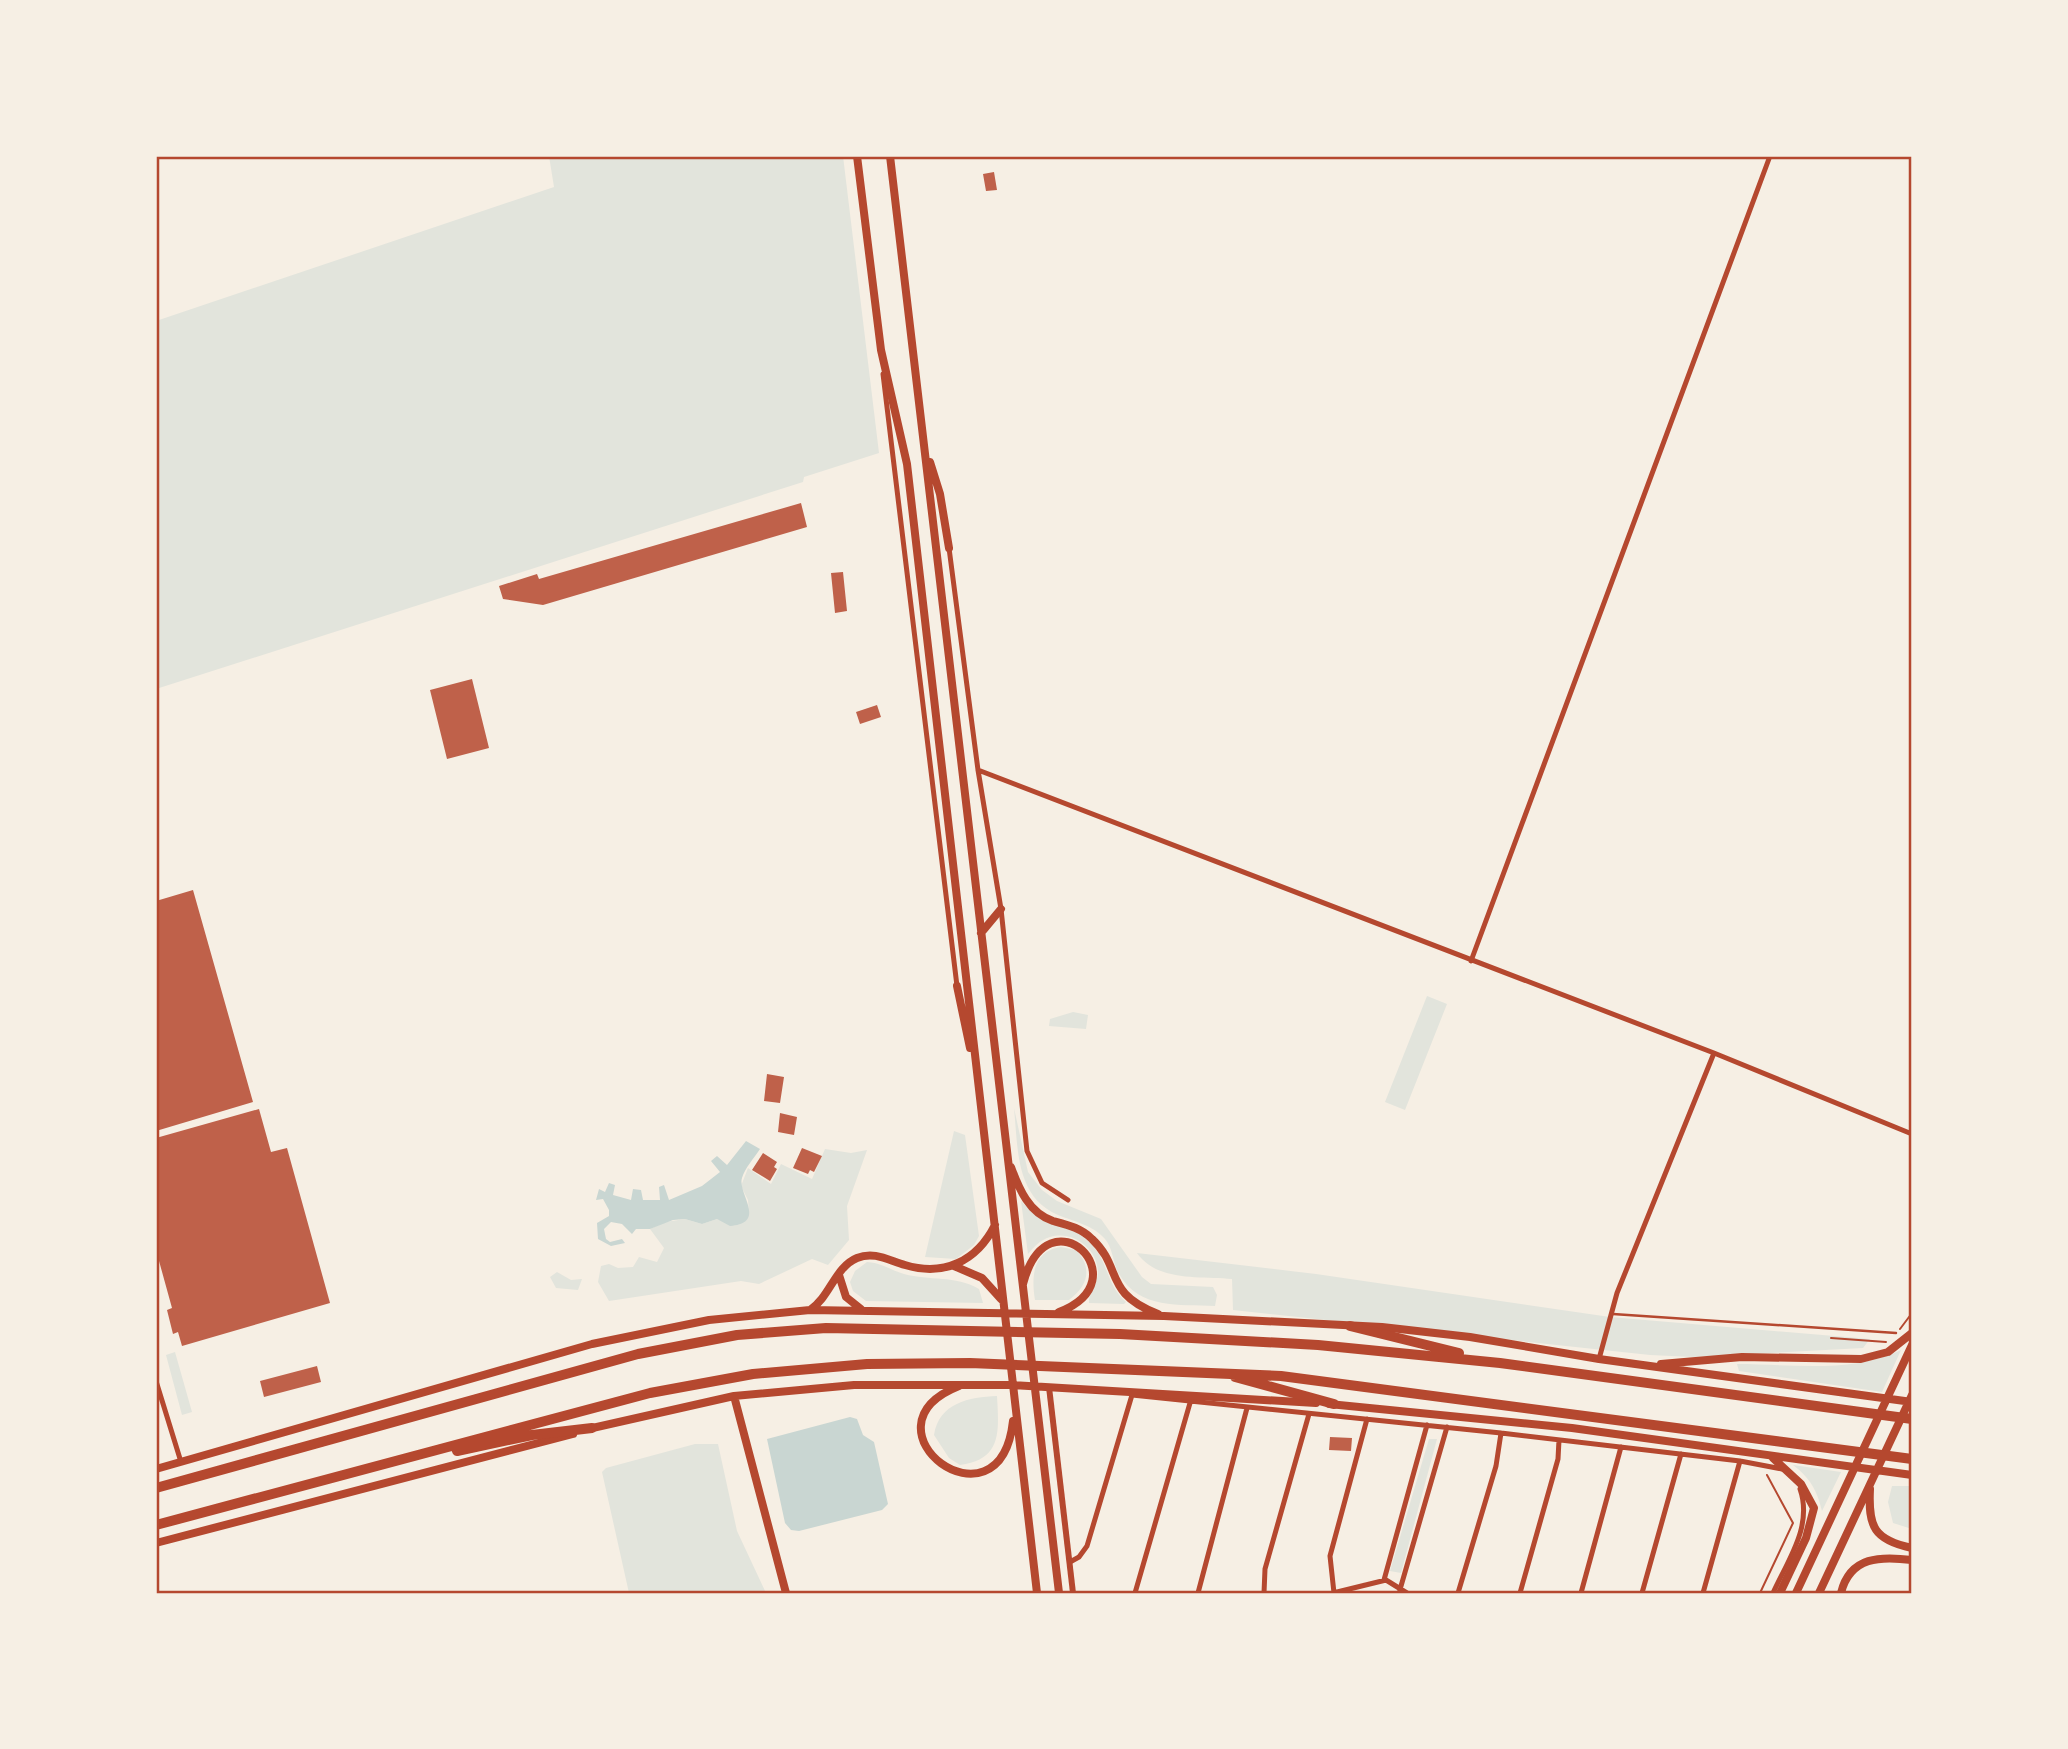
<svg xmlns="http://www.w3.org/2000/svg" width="2068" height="1749" viewBox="0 0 2068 1749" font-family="'DejaVu Sans',sans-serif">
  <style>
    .green { fill: #e2e4dc }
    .water { fill: #c9d6d2 }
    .building { fill: #bf614a }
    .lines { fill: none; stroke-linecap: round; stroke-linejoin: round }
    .path { stroke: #b5482f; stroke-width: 2 }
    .service { stroke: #b5482f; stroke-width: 2.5 }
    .minor { stroke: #b5482f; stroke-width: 5 }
    .tertiary { stroke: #b5482f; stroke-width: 6 }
    .primary { stroke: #b5482f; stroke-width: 8 }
    .motorway { stroke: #b5482f; stroke-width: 10 }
    .neatline { fill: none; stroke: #b5482f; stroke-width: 2.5 }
  </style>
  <rect width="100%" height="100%" fill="#f6efe4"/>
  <path class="green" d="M549 156H843L879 453 804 477 803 482 156 689V321L554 187Z
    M1427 996 1447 1004 1405 1110 1385 1102Z
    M1073 1012 1088 1015 1086 1029 1049 1026 1050 1019Z
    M1014 1108 1028 1172 1042 1190 1057 1201 1101 1219 1142 1277 1151 1284 1213 1287 1217 1295 1215 1306C1179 1304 1140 1310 1119 1274 1113 1264 1113 1248 1105 1239 1093 1225 1075 1222 1058 1215 1015 1197 1018 1147 1014 1108Z
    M954 1131 965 1135 979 1236 974 1245 956 1259 925 1257Z
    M825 1149 851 1153 867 1150 847 1206 849 1240 828 1265 812 1259 759 1284 741 1281 609 1301 598 1282 601 1266 609 1264 618 1268 633 1267 639 1257 657 1262 664 1248 650 1229 665 1222 685 1219 702 1224 717 1219 736 1225 749 1214 748 1200 741 1186 748 1168 771 1184 781 1164 812 1179Z
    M1021 1201 1029 1209C1052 1220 1085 1230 1099 1254 1109 1272 1110 1288 1126 1302L1124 1304 1089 1303C1088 1293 1099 1283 1098 1271 1097 1248 1072 1230 1050 1237 1040 1240 1034 1247 1028 1254Z
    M1061 1247 1076 1250C1093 1268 1088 1286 1069 1300H1035C1031 1276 1033 1251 1061 1247Z
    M1137 1253 1316 1274 1610 1317 1870 1339 1863 1348 1693 1357 1650 1355 1233 1310 1232 1279C1200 1276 1157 1282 1137 1253Z
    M867 1262C882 1263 890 1270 904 1274 930 1281 955 1275 979 1289L983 1303 866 1301 853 1291 850 1282 855 1271Z
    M557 1272 571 1280 582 1279 578 1290 556 1288 550 1277Z
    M1901 1350 1882 1392 1739 1371 1737 1364C1790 1364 1852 1374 1901 1350Z
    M175 1352 192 1412 182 1415 166 1355Z
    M997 1396C999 1432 1002 1459 960 1465L949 1458 934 1435C939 1403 969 1397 997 1396Z
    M1429 1439H1437L1401 1573 1390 1571Z
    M695 1444H718L737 1531 766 1593H629L602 1472 606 1468Z
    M1793 1465 1841 1472 1822 1511C1817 1490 1810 1478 1793 1465Z
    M1892 1486H1912V1529L1893 1523 1888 1502Z"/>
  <path class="water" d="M746 1141 760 1149C754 1158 745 1168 742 1178 737 1193 768 1223 730 1226L717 1219 702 1224 685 1219 673 1220 650 1229H636L632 1234 622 1224 611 1222 604 1229 606 1239 610 1242 622 1239 625 1243 611 1246 598 1239 597 1223 609 1216V1210L603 1199 596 1200 599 1189 605 1192 609 1183 615 1185 613 1195 631 1200 633 1189 641 1190 643 1200H660L659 1187 664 1185 669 1200 702 1186 720 1172 711 1161 717 1156 727 1165Z
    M850 1417 857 1419 863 1435 874 1442 888 1504 882 1510 799 1531 791 1530 785 1523 767 1439Z"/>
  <path class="building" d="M994 172 997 190 986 191 983 174Z
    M801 503 807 527 543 605 503 599 499 586 537 574 539 579Z
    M843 572 847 611 835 613 831 573Z
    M472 679 489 748 447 759 430 690Z
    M877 705 881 717 860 724 856 712Z
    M193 890 253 1102 156 1131V901Z
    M767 1074 784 1077 780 1103 764 1101Z
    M259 1109 271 1152 287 1148 330 1303 182 1346 178 1332 173 1334 167 1310 172 1308 156 1250V1138Z
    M780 1113 797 1117 794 1135 778 1132Z
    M802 1148 822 1156 814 1172 810 1170 808 1174 793 1168Z
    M763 1153 777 1162 774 1167 777 1169 770 1181 752 1170Z
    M317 1366 321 1382 264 1397 260 1381Z
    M1330 1437 1352 1438 1351 1451 1329 1450Z"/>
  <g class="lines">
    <path class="path" d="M1900 1329 1912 1313
      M1831 1338 1886 1342
      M1760 1593 1793 1523 1767 1475"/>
    <path class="service" d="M1613 1314 1896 1333"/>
    <path class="minor" d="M883 374 957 986
      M949 548 978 770 1001 909 1027 1151 1042 1183 1068 1200
      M978 770 1714 1053 1912 1134
      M1471 961 1770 156
      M1599 1359 1617 1293 1714 1053
      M156 1381 181 1462
      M1070 1562 1079 1557 1087 1546 1132 1395 1501 1433 1740 1461 1782 1469
      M1384 1580 1427 1425
      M1135 1593 1190 1403
      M1198 1593 1247 1408
      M1264 1593 1265 1569 1309 1414
      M1333 1593 1386 1580 1407 1593
      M1334 1593 1330 1556 1367 1419
      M1399 1593 1447 1427
      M1458 1593 1496 1466 1501 1433
      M1520 1593 1558 1459 1559 1440
      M1581 1593 1621 1447
      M1642 1593 1681 1454
      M1703 1593 1740 1461
      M1773 1593C1788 1560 1813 1526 1800 1489"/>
    <path class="tertiary" d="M1049 1387 1073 1593"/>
    <path class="primary" d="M857 156 881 350 907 464 1037 1593
      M890 156 1059 1593
      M930 462 940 494 949 548
      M981 933 1001 909
      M957 986 970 1048
      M1011 1167C1019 1189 1029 1213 1053 1221 1068 1225 1081 1228 1092 1239 1123 1268 1103 1293 1158 1314
      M954 1266 982 1278 1001 1299
      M839 1275 846 1297 861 1309
      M1023 1284C1048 1188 1143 1280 1059 1312
      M810 1310C830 1297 835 1267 857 1258 874 1251 888 1260 905 1265 944 1277 977 1261 995 1225
      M1661 1364 1742 1357 1861 1359 1888 1352 1912 1333
      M959 1386C853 1428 1000 1539 1013 1421
      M734 1396 786 1593
      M1329 1404 1572 1428 1912 1475
      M588 1429 734 1396 854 1385H1013L1316 1403
      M1773 1458 1801 1484 1814 1508 1806 1538 1780 1593
      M156 1469 592 1344 709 1320 810 1310 1164 1316 1382 1327 1470 1337 1599 1359 1912 1402
      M1870 1489C1868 1527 1874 1540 1912 1548
      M156 1543 573 1434
      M1796 1593 1912 1345
      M1819 1593 1912 1395
      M1841 1593C1850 1556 1881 1556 1912 1560"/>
    <path class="motorway" d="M1350 1326 1459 1353
      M1235 1377 1334 1404
      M457 1451 532 1435 592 1428
      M156 1488 638 1354 737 1335 826 1328 1120 1334 1318 1345 1500 1363 1912 1419
      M156 1525 650 1393 753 1374 867 1364 970 1363 1281 1376 1912 1459"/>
  </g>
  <rect width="2068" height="1749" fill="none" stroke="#f6efe4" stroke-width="315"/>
  <rect x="158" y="158" width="1752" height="1434" class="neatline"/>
</svg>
